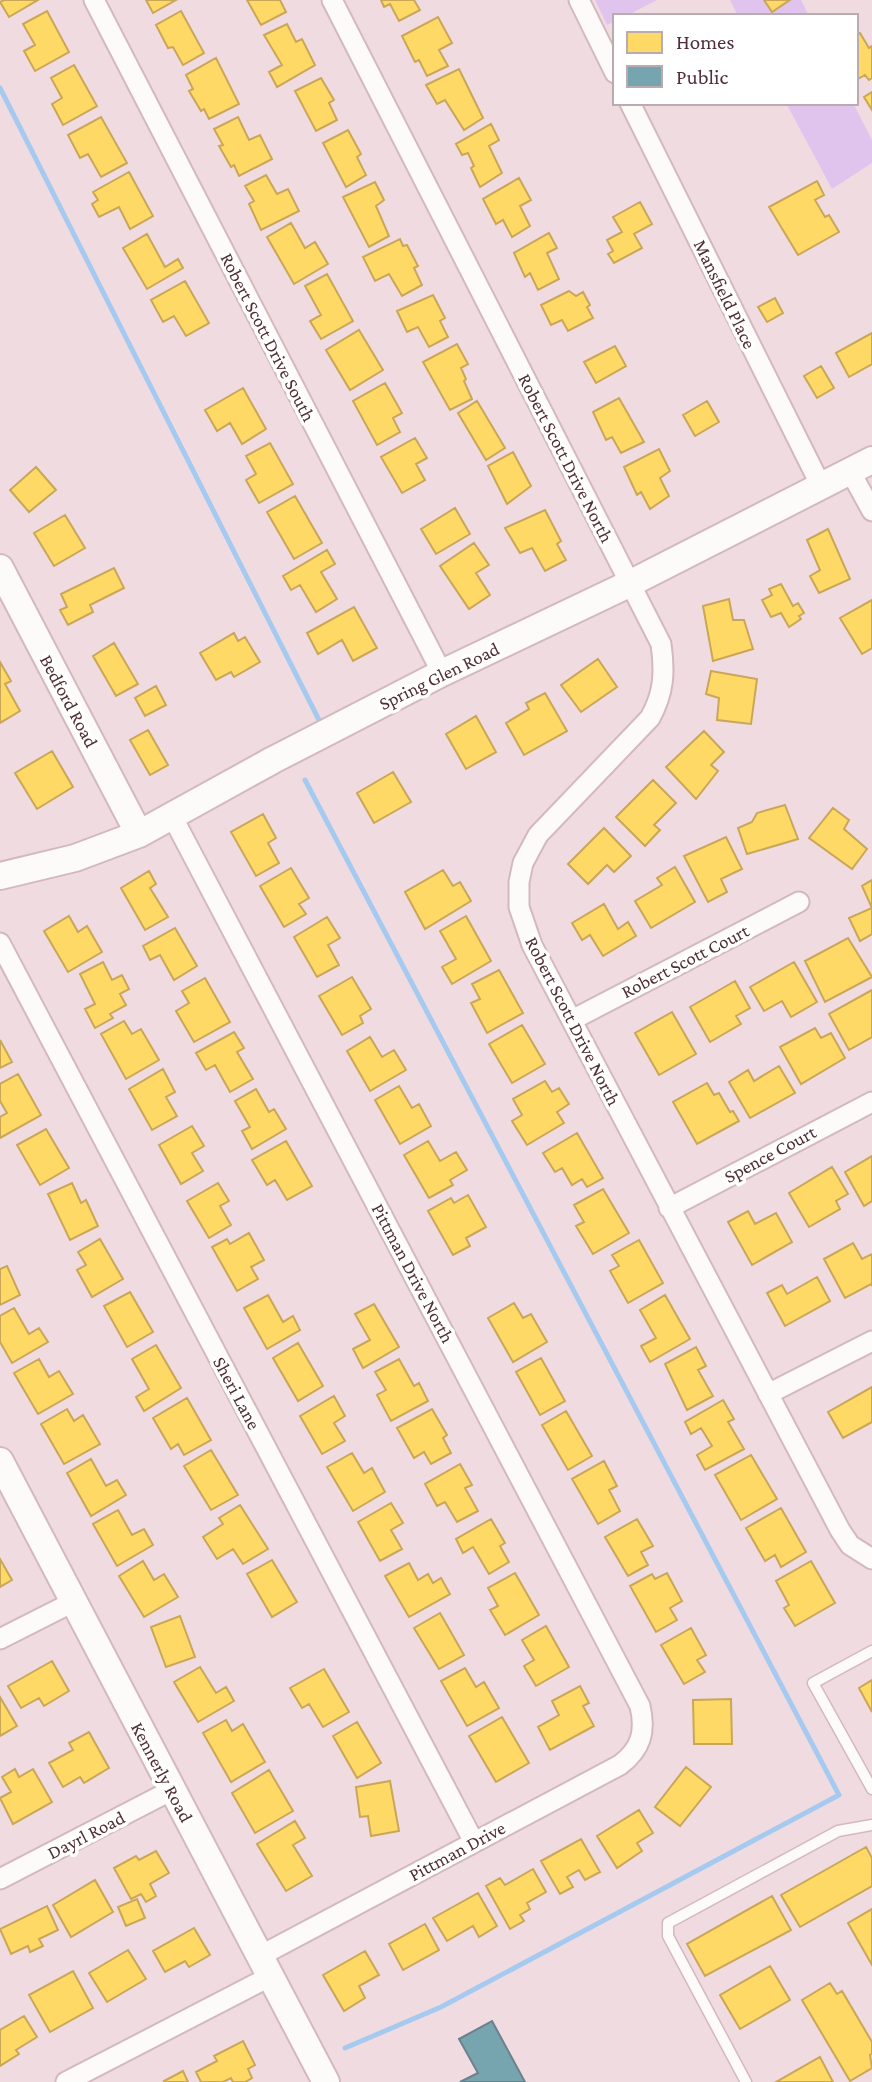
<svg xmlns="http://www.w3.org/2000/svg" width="872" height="2082" viewBox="0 0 872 2082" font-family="'Crimson Pro',serif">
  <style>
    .green { fill: #e1c4ee }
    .homes { fill: #ffd966; stroke: #caa658; stroke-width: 2 }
    .public { fill: #76a5af; stroke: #6b818b; stroke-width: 2 }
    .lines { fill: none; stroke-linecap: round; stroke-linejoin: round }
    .stream { stroke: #a6caef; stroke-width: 5 }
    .lane-casing { stroke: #d3b9be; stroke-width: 13 }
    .street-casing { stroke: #d3b9be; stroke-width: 23 }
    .secondary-casing { stroke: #d3b9be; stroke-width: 30 }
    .lane { stroke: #fdfafa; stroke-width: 10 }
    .street { stroke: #fdfafa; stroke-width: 19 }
    .secondary { stroke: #fdfafa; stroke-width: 26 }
    .labels { text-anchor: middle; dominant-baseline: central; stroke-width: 7; stroke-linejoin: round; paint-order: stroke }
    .street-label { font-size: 19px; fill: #502e36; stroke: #fff }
  </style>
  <rect width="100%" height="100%" fill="#f0dce0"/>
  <path class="green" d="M595 0H657L626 16H615V21L607 25Z
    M730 0H801L809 16H738Z
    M786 103H853L872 140V163L832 189Z"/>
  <path class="homes" d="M4 0H38L9 17 0 2Z
    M146 0H176L153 13Z
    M247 0H280L286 12 261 25Z
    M381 0H414L420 10 399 21 390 4 384 7Z
    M764 0H790L772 12Z
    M47 11 69 52 35 71 24 51 35 45 23 24Z
    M181 11 204 53 183 65 173 47 168 48 156 25Z
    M438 17 452 43 439 50 448 66 427 76 419 60 415 62 402 36Z
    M287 24 296 42 302 39 315 65 277 87 269 72 282 65 264 35Z
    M860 33 869 48 872 46V78L869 80 865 75 856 80V35Z
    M216 58 239 104 209 119 204 109 201 111 189 91 193 89 186 75Z
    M74 65 97 106 63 125 52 104 62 98 51 78Z
    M459 69 483 118 464 130 445 100 437 104 426 85Z
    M321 78 334 100 329 103 337 120 316 131 295 91Z
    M872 92V110L864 97Z
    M101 117 127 163 101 177 88 154 80 158 68 135Z
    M238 117 249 140 260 135 272 159 239 176 234 165 231 167 219 146 223 145 214 129Z
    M491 124 499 140 489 146 502 173 480 187 471 168 474 166 468 153 462 155 456 144Z
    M348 130 361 154 357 157 366 175 346 187 323 143Z
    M129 172 153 216 130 229 119 207 99 217 92 204 98 200 93 192Z
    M266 175 277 194 288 189 299 211 261 230 249 204 254 201 245 186Z
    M519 178 531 200 520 206 530 226 512 237 503 220 496 224 483 199Z
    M817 181 824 195 815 200 825 217 829 215 839 232 798 255 769 207Z
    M375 182 384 200 376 206 389 236 369 247 343 197Z
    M640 202 652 224 634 234 642 248 614 263 608 254 613 251 607 240 622 232 613 217Z
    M291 223 305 248 315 242 328 264 294 284 267 237Z
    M549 233 557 248 547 253 559 279 538 290 530 273 525 277 514 253Z
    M147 234 165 267 178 259 183 268 147 289 123 248Z
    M400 239 403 246 407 245 418 266 414 268 422 285 402 296 389 274 375 281 363 257Z
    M327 274 353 321 321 339 310 321 321 315 305 286Z
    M185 281 209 323 186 336 174 316 163 322 151 300Z
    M569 291 576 296 583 292 590 305 587 307 593 318 568 331 562 320 551 325 541 305Z
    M433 295 445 318 440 321 448 337 429 347 418 327 407 332 397 311Z
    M775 298 783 313 767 322 758 307Z
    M359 330 383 370 350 390 326 350Z
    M872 333V364L849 377 836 353Z
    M457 344 468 364 461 368 466 379 464 381 472 399 450 410 423 362Z
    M615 346 626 366 596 383 584 362Z
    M821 366 834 388 817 398 804 376Z
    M385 383 402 413 393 418 400 432 377 445 353 401Z
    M243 388 266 429 242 444 230 423 217 431 205 410Z
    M619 398 644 442 621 453 612 437 606 440 593 412Z
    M477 401 505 448 486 460 458 413Z
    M707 401 719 422 695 436 683 415Z
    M415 438 427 458 416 464 425 480 402 493 381 457Z
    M270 443 293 484 259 503 246 480 256 474 246 456Z
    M659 449 670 471 660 478 669 496 650 509 641 492 637 495 624 467Z
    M513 452 531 486 507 504 488 466Z
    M36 467 56 490 29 512 10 490Z
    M295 496 322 543 294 559 267 512Z
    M455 508 470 534 436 554 421 529Z
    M545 510 561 541 557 544 566 560 545 571 532 548 520 553 505 528Z
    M65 515 85 548 54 566 34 533Z
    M828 529 850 579 819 593 810 576 820 570 807 540Z
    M474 543 489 565 476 573 490 595 469 609 440 566Z
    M327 550 335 564 321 572 337 599 316 612 300 585 291 590 283 576Z
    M114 568 124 588 90 605 93 612 68 625 60 610 67 607 61 594Z
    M781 584 793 606 798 603 804 613 799 616 801 619 789 627 781 613 771 617 762 600 772 595 769 589Z
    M729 599 733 620H744L753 649 713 661 703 606Z
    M872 600V648L862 654 840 618Z
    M354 607 377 648 353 661 342 640 318 654 307 633Z
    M234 633 238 641 245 637 260 662 234 677 231 672 216 680 200 653Z
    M114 643 138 684 116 696 93 656Z
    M598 659 617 687 581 712 561 685Z
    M0 662 11 681 5 684 20 711 0 723Z
    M711 671 757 679 751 724 717 720 719 698 706 694Z
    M156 686 166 705 145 716 135 698Z
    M545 693 567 731 524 755 506 723 529 709 526 703Z
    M476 716 496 752 466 769 446 734Z
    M148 730 168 765 150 775 130 740Z
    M704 731 724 752 711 765 718 771 696 799 666 767Z
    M52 751 73 787 37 809 15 773Z
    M393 772 411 802 374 823 357 793Z
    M653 780 676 803 654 825 660 830 645 846 616 817Z
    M785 805 798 839 747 854 738 828 752 822 757 813Z
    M833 808 849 820 844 829 867 849 852 869 809 838Z
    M263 814 276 838 268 843 279 863 256 876 231 832Z
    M604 828 631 856 614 872 607 865 588 884 568 864Z
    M726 837 742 869 721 879 727 892 708 902 684 856Z
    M675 867 695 902 651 928 635 901 662 885 657 878Z
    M291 868 309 898 299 904 306 914 284 927 260 886Z
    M443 870 453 886 460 882 471 901 425 929 405 892Z
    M149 871 156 884 150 888 168 917 145 930 121 888Z
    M872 880V934L860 941 849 918 872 908 862 886Z
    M604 904 618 929 628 922 636 936 603 956 590 935 582 940 572 923Z
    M69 916 78 932 87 926 102 952 68 972 44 931Z
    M466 916 491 961 452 984 442 967 456 959 440 931Z
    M327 917 340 938 328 945 339 965 317 977 294 937Z
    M175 928 197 966 174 980 160 955 150 960 143 946Z
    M848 938 872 977 825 1002 805 961Z
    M103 962 112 980 122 975 129 989 120 994 126 1005 110 1014 113 1018 95 1028 85 1009 95 1004 80 974Z
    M794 962 817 1002 791 1017 782 1001 764 1011 750 987Z
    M499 970 523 1013 487 1033 471 1003 480 999 472 984Z
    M352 977 371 1009 360 1016 363 1023 342 1035 319 996Z
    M205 978 230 1022 194 1042 176 1011 189 1003 182 991Z
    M735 981 750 1008 736 1016 741 1024 710 1042 690 1007Z
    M872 990V1037L849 1050 829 1014Z
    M672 1012 696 1054 659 1075 635 1033Z
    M124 1021 132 1034 141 1029 159 1060 126 1079 101 1034Z
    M522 1025 545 1064 512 1083 489 1044Z
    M815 1028 821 1038 831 1033 845 1058 801 1084 780 1047Z
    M234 1032 244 1048 237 1052 253 1079 230 1092 215 1065 206 1070 196 1053Z
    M370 1037 382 1057 394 1050 406 1070 370 1091 347 1051Z
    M0 1040 12 1062 0 1068Z
    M779 1066 795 1093 750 1118 729 1082 748 1070 754 1081Z
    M163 1069 175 1092 166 1097 177 1116 152 1130 129 1089Z
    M18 1074 41 1115 0 1138V1117L7 1113 0 1101V1084Z
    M545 1081 552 1092 559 1088 569 1104 557 1112 564 1123 527 1145 512 1121 522 1115 513 1099Z
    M707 1083 714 1095 719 1093 730 1112 733 1111 739 1121 697 1144 673 1102Z
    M399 1086 412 1108 419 1104 431 1126 400 1144 375 1100Z
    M256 1089 269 1112 274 1109 286 1129 252 1149 242 1131 250 1127 235 1101Z
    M192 1126 204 1146 192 1153 203 1171 181 1184 159 1145Z
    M46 1129 69 1168 40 1185 17 1145Z
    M577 1133 603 1178 587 1187 582 1179 572 1185 562 1168 555 1172 543 1153Z
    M286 1141 312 1186 287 1200 275 1180 267 1185 252 1160Z
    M428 1141 440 1161 456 1152 467 1170 450 1180 453 1185 429 1198 404 1155Z
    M872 1156V1201L864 1206 845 1172Z
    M832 1167 848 1194 836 1201 840 1209 809 1227 789 1193Z
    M72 1183 81 1203 86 1200 98 1226 70 1240 48 1194Z
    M218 1183 229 1201 220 1206 231 1225 209 1238 187 1201Z
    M603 1189 629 1233 593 1254 576 1226 584 1222 574 1205Z
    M468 1195 486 1227 466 1238 470 1246 453 1255 428 1211 451 1198 454 1203Z
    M748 1211 755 1224 776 1213 792 1242 752 1265 728 1222Z
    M249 1233 264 1260 251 1267 258 1279 237 1291 212 1247 227 1239 230 1244Z
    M100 1239 123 1279 92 1297 77 1270 86 1265 78 1252Z
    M639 1240 663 1283 628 1303 610 1271 619 1266 612 1255Z
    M853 1243 862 1259 872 1254V1286L871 1284 845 1298 824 1259Z
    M7 1266 20 1295 0 1305V1269Z
    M817 1277 830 1301 785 1326 767 1293 782 1285 787 1294Z
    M130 1292 153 1332 127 1347 104 1306Z
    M268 1295 283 1322 293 1316 300 1330 267 1349 244 1308Z
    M665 1295 690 1339 650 1362 641 1346 656 1338 640 1310Z
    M514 1303 523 1318 531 1314 547 1342 513 1362 488 1318Z
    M374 1304 399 1347 363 1368 353 1349 370 1340 355 1314Z
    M14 1308 29 1334 39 1328 48 1342 12 1363 0 1342V1316Z
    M298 1343 323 1386 298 1401 273 1358Z
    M156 1345 181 1388 144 1411 136 1397 149 1389 132 1359Z
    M696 1347 706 1366 698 1370 713 1396 687 1410 665 1364Z
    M541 1358 565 1401 540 1415 516 1372Z
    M39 1359 49 1377 59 1371 73 1394 38 1414 14 1373Z
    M399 1359 414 1386 419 1383 428 1401 391 1421 377 1395 386 1390 375 1372Z
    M872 1387V1422L843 1438 828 1412Z
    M334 1396 345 1416 334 1423 345 1441 322 1454 300 1416Z
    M187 1398 211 1440 184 1455 178 1444 171 1449 153 1418Z
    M723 1400 734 1419 728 1422 744 1449 705 1470 697 1455 712 1446 701 1428 691 1434 685 1422Z
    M67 1409 74 1421 83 1415 100 1444 64 1464 41 1424Z
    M432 1409 447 1435 443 1438 451 1453 431 1464 424 1452 414 1458 397 1428Z
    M566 1411 592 1456 568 1470 542 1425Z
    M211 1450 238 1495 211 1510 184 1466Z
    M352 1453 364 1473 372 1468 385 1492 353 1511 327 1467Z
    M751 1455 777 1499 741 1520 715 1475Z
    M91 1459 106 1486 117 1480 126 1495 91 1516 67 1473Z
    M604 1461 617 1486 609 1490 620 1511 598 1524 572 1479Z
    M460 1464 472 1485 465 1488 478 1511 457 1522 445 1502 437 1506 425 1484Z
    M391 1503 403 1523 391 1530 402 1549 380 1561 358 1522Z
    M240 1505 268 1549 243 1564 233 1549 217 1559 203 1537 223 1524 219 1518Z
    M781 1508 806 1552 781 1567 775 1555 765 1561 746 1528Z
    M118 1510 132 1535 144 1529 153 1545 117 1566 93 1524Z
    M491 1519 505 1543 500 1546 509 1562 489 1574 473 1547 463 1553 456 1539Z
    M637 1519 653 1546 641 1552 648 1565 628 1576 605 1537Z
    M0 1559 12 1580 0 1587Z
    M272 1560 297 1602 272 1617 247 1574Z
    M143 1561 154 1580 164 1574 178 1597 144 1617 119 1576Z
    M811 1561 835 1603 795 1626 784 1608 789 1605 776 1581Z
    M409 1563 418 1580 428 1574 433 1583 441 1578 450 1594 409 1617 385 1576Z
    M515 1573 539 1615 505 1635 490 1610 498 1606 488 1588Z
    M667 1573 682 1601 670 1608 677 1620 656 1632 630 1586 652 1574 655 1579Z
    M440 1613 464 1655 439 1669 414 1628Z
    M180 1616 195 1657 166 1667 151 1627Z
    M546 1626 569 1667 536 1686 524 1666 534 1660 522 1640Z
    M691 1628 706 1655 697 1660 705 1672 684 1684 661 1645Z
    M52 1661 69 1691 44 1706 39 1698 21 1708 8 1686Z
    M200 1667 216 1693 226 1687 234 1701 198 1722 174 1682Z
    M465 1668 476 1687 484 1682 499 1708 467 1726 441 1681Z
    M324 1669 349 1712 323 1727 309 1704 302 1708 290 1688Z
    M872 1680V1712L859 1688Z
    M580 1686 589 1703 583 1706 594 1726 550 1750 538 1727 559 1715 552 1701Z
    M0 1697 17 1726 0 1736Z
    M731 1699 732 1744H694L693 1700Z
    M502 1717 529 1763 496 1782 469 1736Z
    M226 1720 232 1731 243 1724 265 1762 231 1782 203 1733Z
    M357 1722 381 1763 357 1778 333 1736Z
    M89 1732 109 1768 84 1783 80 1777 63 1787 49 1763 73 1750 69 1743Z
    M686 1767 711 1787 680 1826 655 1807Z
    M15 1769 19 1777 33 1769 52 1802 13 1824 0 1798 11 1792 2 1777Z
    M269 1770 293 1811 255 1833 232 1793Z
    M390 1781 399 1831 371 1836 368 1816 360 1817 356 1787Z
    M639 1810 653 1833 637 1843 642 1851 617 1868 597 1836Z
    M295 1821 305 1838 293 1845 312 1876 286 1891 257 1844Z
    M581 1839 600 1872 585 1880 579 1870 567 1877 573 1887 560 1894 541 1861Z
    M866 1847 872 1858V1886L800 1927 781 1895Z
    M156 1851 169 1873 150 1884 156 1896 146 1902 141 1894 131 1899 114 1868 136 1856 139 1860Z
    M533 1869 546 1892 527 1903 530 1909 520 1915 524 1921 510 1929 486 1886 500 1878 505 1885Z
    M95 1880 113 1912 71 1937 53 1905Z
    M478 1893 497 1926 479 1937 473 1926 447 1941 433 1918Z
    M772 1896 791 1930 705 1976 687 1944Z
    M137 1899 145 1918 126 1926 118 1907Z
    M47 1906 58 1930 39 1939 43 1946 30 1952 28 1946 11 1954 0 1929Z
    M872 1909V1965L848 1923Z
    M425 1924 439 1950 403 1970 389 1944Z
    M194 1928 210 1955 189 1967 185 1961 165 1972 153 1951Z
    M128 1950 146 1979 107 2002 89 1973Z
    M365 1951 379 1975 359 1986 365 1998 344 2011 323 1975Z
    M770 1966 790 2000 740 2029 720 1995Z
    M73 1971 93 2008 50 2032 29 1995Z
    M830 1983 837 1994 842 1991 872 2042V2054L870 2055 872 2068 850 2081 802 2000Z
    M24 2016 37 2037 16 2050 19 2054 0 2066V2030Z
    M243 2041 255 2065 248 2069 252 2078 245 2082H233L231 2078 223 2082H201L196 2072 217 2061 214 2056Z
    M820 2057 833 2082H776Z
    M183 2071 188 2082H165L164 2081Z"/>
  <path class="public" d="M492 2021 525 2082H460L478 2073 459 2039Z"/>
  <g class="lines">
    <path class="stream" d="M0 88 320 722
      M305 780 839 1795 441 2007 345 2048"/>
    <g class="lane-casing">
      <path id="lane" d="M872 1651 813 1683 872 1789
        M746 2082 668 1936V1923L838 1831 872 1825"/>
    </g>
    <g class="street-casing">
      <path id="street" d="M94 0 442 673
        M332 0 661 644C665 672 664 693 650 718L538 835 523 863 519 882V907L532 945 840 1530 850 1545 872 1559
        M579 0 615 73
        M630 103 821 486
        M850 471 872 511
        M172 816 640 1706C646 1732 641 1749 620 1765L260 1956
        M0 943 474 1842
        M572 1020 799 902
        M669 1208 872 1102
        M768 1394 872 1341
        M0 1639 73 1602
        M0 1879 172 1790
        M66 2082 271 1976"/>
    </g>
    <g class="secondary-casing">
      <path id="secondary" d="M0 568 139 834
        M0 876 75 858 139 834 273 760 442 673 631 583 872 460
        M0 1461 326 2082"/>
    </g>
    <use href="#lane" class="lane"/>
    <use href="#street" class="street"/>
    <use href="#secondary" class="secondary"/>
  </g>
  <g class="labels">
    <g class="street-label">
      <text transform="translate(725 294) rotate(64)">Mansfield Place</text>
      <text transform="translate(268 337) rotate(63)">Robert Scott Drive South</text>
      <text transform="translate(566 458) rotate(63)">Robert Scott Drive North</text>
      <text transform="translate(439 676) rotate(-26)">Spring Glen Road</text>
      <text transform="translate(69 701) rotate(62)">Bedford Road</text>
      <text transform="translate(685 961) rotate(-27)">Robert Scott Court</text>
      <text transform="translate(573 1021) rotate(63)">Robert Scott Drive North</text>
      <text transform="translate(770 1154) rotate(-28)">Spence Court</text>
      <text transform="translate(413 1273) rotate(62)">Pittman Drive North</text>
      <text transform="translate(237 1393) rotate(62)">Sheri Lane</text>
      <text transform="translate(162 1772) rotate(62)">Kennerly Road</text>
      <text transform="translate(86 1835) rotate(-27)">Dayrl Road</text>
      <text transform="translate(457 1851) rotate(-28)">Pittman Drive</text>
    </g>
  </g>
  <rect x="613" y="14" width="245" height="91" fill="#ffffff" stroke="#b9abaf" stroke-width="2"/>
  <rect x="627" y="32" width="35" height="21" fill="#ffd966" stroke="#b9abaf" stroke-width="2"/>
  <text x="676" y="49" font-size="21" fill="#502e36">Homes</text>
  <rect x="627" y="66" width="35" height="21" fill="#76a5af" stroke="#b9abaf" stroke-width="2"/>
  <text x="676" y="84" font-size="21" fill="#502e36">Public</text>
</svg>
